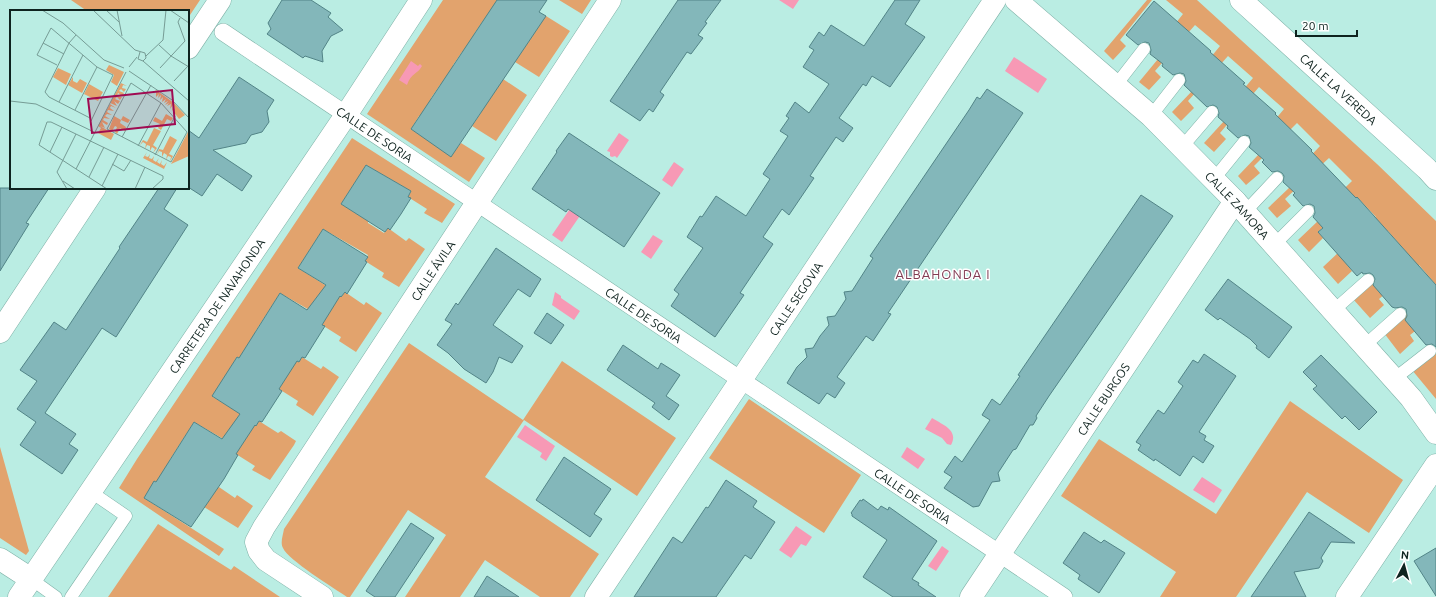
<svg xmlns="http://www.w3.org/2000/svg" width="1436" height="597" viewBox="0 0 1436 597" font-family="Ubuntu,sans-serif">
  <style>
    .green { fill: #e2a36d }
    .water { fill: #f799b5 }
    .building { fill: #83b7ba; stroke: #528487 }
    .lines { fill: none; stroke-linecap: round; stroke-linejoin: round }
    .service-casing { stroke: #7fb1a7; stroke-width: 13 }
    .pedestrian-casing { stroke: #7fb1a7; stroke-width: 18 }
    .minor-casing { stroke: #7fb1a7; stroke-width: 23 }
    .service { stroke: #fff; stroke-width: 12 }
    .pedestrian { stroke: #fff; stroke-width: 17 }
    .minor { stroke: #fff; stroke-width: 22 }
    .labels { text-anchor: middle; dominant-baseline: central; stroke-width: 3; stroke-linejoin: round; paint-order: stroke }
    .street-label { font-size: 12px; fill: #0f231f; stroke: #fff }
    .neighbourhood-label { font-size: 13px; letter-spacing: 1px; fill: #823c53; stroke: #fff }
    .inset-road { fill: none; stroke: #769c95; stroke-width: 1 }
    .view { fill: #a00b52; fill-opacity: 0.15; stroke: #a00b52; stroke-width: 2 }
    .inset-edge { fill: none; stroke: #0f231f; stroke-width: 2 }
  </style>
  <rect width="100%" height="100%" fill="#baede3"/>
  <path class="green" d="M71 0H200L188 18V11H87Z
    M443 0H497L496 2 546 16 570 31 539 77 515 62 489 25 483 21 474 34 480 39 468 56 462 52 453 65 494 92 503 79 527 95 496 141 472 126 481 113 440 85 431 98 437 103 426 120 419 116 411 129 451 156 461 143 485 158 469 182 367 114Z
    M559 0H591L582 14Z
    M1147 0H1152L1120 40 1126 46 1113 60 1104 51Z
    M1166 0H1197L1377 164 1436 221V285L1419 265 1379 299 1384 305 1370 318 1353 299 1406 252 1388 231 1347 265 1352 271 1338 284 1323 267 1376 217 1357 197 1318 232 1323 238 1309 252 1298 240 1319 220 1316 216 1352 181 1329 158 1285 199 1291 206 1277 218 1268 208 1290 187 1286 182 1320 146 1297 123 1254 166 1260 173 1246 185 1238 176 1259 154 1252 147 1284 109 1259 87 1220 133 1226 139 1214 152 1204 143 1225 120 1221 116 1253 78 1228 56 1188 101 1194 108 1181 121 1172 112 1193 90 1188 85 1220 46 1195 25 1155 71 1161 77 1149 90 1139 82 1158 59 1152 53 1183 14Z
    M352 138 455 204 442 223 424 213 427 209 408 197 411 191 366 165 341 204 368 221V223L384 233 388 228 406 241 409 238 425 249 399 287 382 277 384 273 365 261 368 255 323 229 298 268 325 285V287L341 297 345 292 364 305 366 302 382 313 356 352 339 341 341 337 322 325 325 319 280 293 255 332 302 357 321 369 323 366 339 377 313 416 296 405 298 401 279 389 282 384 237 357 213 397 240 413 239 415 256 426 259 421 278 433 281 431 296 441 294 445 270 480 252 470 255 466 236 454 239 448 194 422 169 461 196 478 216 485 235 498 237 495 253 506 238 528 204 507 201 510 155 481 144 498 224 549 219 556 119 488 137 459Z
    M1436 287V315L1410 335 1414 341 1400 354 1384 333Z
    M409 343 523 420 562 361 676 438 637 496 524 420 485 477 599 554 570 597H540L485 560 460 597H405L446 535 408 510 350 597H347C334 588 288 560 283 548 280 543 283 535 284 529Z
    M1436 350V399L1412 370Z
    M749 399 861 475 824 533 709 458Z
    M1290 401 1403 480 1369 533 1307 492 1236 597H1160L1176 572 1061 496 1099 439 1216 514Z
    M0 447 29 551 26 555 0 538Z
    M158 524 231 570 234 566 280 597H108Z"/>
  <path class="water" d="M779 0H799L793 9Z
    M1014 57 1047 79 1038 93 1005 71Z
    M411 61 418 66 420 64 422 66C418 74 411 73 407 85L399 80Z
    M619 133 629 140 617 158 615 156 612 157 610 156V152L607 151Z
    M674 162 684 169 672 187 662 180Z
    M578 197 588 204 562 242 552 235Z
    M653 235 663 241 651 259 641 252Z
    M555 292 561 296V298L580 311 574 320 552 305Z
    M932 418C943 425 959 430 951 445L947 444 942 438 925 429Z
    M525 425 555 446 546 461 540 457 542 453 517 437Z
    M907 447 925 459 918 469 901 457Z
    M1202 477 1222 490 1214 503 1193 490Z
    M796 526 812 537 806 546 801 544 791 558 779 550Z
    M942 546 949 551 936 571 928 566Z"/>
  <path class="building" d="M282 0H311L331 13 328 17 343 30 331 36 322 51 323 62 305 56 303 58 267 34 271 29 268 23Z
    M497 0H547L539 12 546 16 451 157 411 129Z
    M678 0H721L705 22 707 23 698 35 703 38 691 54 687 52 660 92 664 95 653 112 649 109 640 121 610 101Z
    M895 0H920L905 24 925 37 890 87 872 76 866 86 863 84 839 118 853 128 843 142 836 137 810 176 814 178 789 215 782 209 763 237 773 244 740 293 744 295 715 337 671 306 679 294 674 290 703 248 687 237 700 216 702 217 716 196 746 216 770 179 763 174 788 136 780 131 789 118 786 116 795 102 809 113 829 84 803 67 814 50 809 47 819 32 824 36 831 25 864 46Z
    M1154 1 1211 51 1210 52 1245 83 1243 84 1276 113 1275 114 1312 150 1311 151 1356 198 1357 197 1436 285V347L1432 344 1426 345 1405 320 1407 316 1406 309 1402 307 1395 308 1392 307 1373 285 1375 279 1373 275 1370 273 1363 274 1362 272 1357 276 1318 232 1323 228 1313 217 1315 213 1314 206 1310 204 1303 206 1293 195 1295 193 1283 182 1284 176 1282 173 1278 171 1272 172 1262 162 1264 160 1249 147 1251 143 1249 136 1245 135 1238 138 1227 128 1228 126 1218 117 1219 113 1217 107 1213 105 1207 107 1184 85 1186 81 1184 74 1180 73 1173 75 1162 66 1163 64 1150 54 1151 50 1149 43 1145 42 1138 45 1126 35Z
    M239 77 274 100 267 111 269 122 262 132 251 135 246 143 213 150 252 176 242 191 217 174 202 196 188 187V130L199 138Z
    M987 89 1023 113 888 313 891 314 873 341 866 336 837 377 845 383 835 398 827 393 819 404 787 383 797 367 807 357 805 349 813 348 820 336 829 325 827 317 835 316 846 299 844 292 852 291 873 258 870 256 969 110 977 97 980 99Z
    M569 133 660 193 624 247 568 209 566 212 532 189 557 152 556 151Z
    M366 165 411 191 408 197 411 198 401 214 390 230 388 228 385 232 341 204Z
    M0 188H49L26 223 29 224 0 271Z
    M159 188H177L164 209 188 225 116 337 102 328 45 413 76 434 69 444 78 450 62 474 20 445 36 422 17 409 37 381 20 370 54 322 66 330 120 248 119 247Z
    M1141 195 1173 216 1049 396 1036 416 1037 418 1033 425H1030L1016 449 1013 450 998 473 1000 481 992 482 979 506 973 507 944 488 952 477 944 472 955 456 962 462 990 420 982 415 992 399 1000 405 1020 376 1018 375Z
    M323 229 368 257 365 261 367 262 347 294 345 292 341 297 340 296 322 325 325 326 305 358 302 357 299 362 297 361 279 389 282 391 262 422 259 421 256 426 255 425 236 454 238 455 224 479 191 527 144 498 154 481 156 482 194 422 222 439 240 414 212 396 237 357 239 358 280 293 307 310 326 285 298 268Z
    M496 248 541 279 530 297 518 289 493 325 523 346 512 363 499 357 493 372 486 383 464 369 448 353 437 345 452 324 445 320 456 303 458 305Z
    M1228 279 1292 327 1269 358 1256 348 1257 346 1250 339 1220 318 1218 320 1205 310Z
    M547 313 564 325 551 344 534 333Z
    M623 345 658 369 661 363 680 375 666 396 679 405 669 420 652 407 655 403 607 370Z
    M1204 354 1236 376 1199 432 1206 436 1204 440 1214 446 1203 463 1193 456 1180 476 1155 459 1154 461 1138 450 1141 445 1136 442 1158 410 1164 414 1183 386 1178 382 1193 360 1198 363Z
    M1321 355 1377 412 1359 430 1345 416 1342 419 1313 389 1317 386 1303 372Z
    M564 457 611 489 594 514 602 519 590 537 536 500Z
    M726 480 757 501 753 507 775 522 751 559 745 555 716 597H634L673 537 682 543 706 507 708 508Z
    M863 499 878 510 881 506 888 510 889 507 937 541 912 579 919 583 918 585 936 597H893L863 577 887 540 852 516V514L851 513 860 500 862 501Z
    M1309 512 1355 543 1331 542 1321 558 1323 561 1319 568 1294 572 1306 597H1251Z
    M411 523 434 538 395 597H375L366 591Z
    M1084 532 1101 543 1104 540 1125 553 1099 593 1078 579 1080 575 1063 563Z
    M1436 548V596L1414 561Z
    M487 576 519 597H474Z"/>
  <g class="lines">
    <g class="service-casing">
      <path id="service" d="M1116 85 1144 49
        M1151 116 1179 80
        M1182 147 1212 112
        M1214 179 1244 142
        M1245 212 1277 178
        M1274 245 1308 211
        M1333 311 1368 280
        M1364 346 1400 314
        M1394 379 1430 351
        M31 579 56 597
        M71 597 126 516 91 492"/>
    </g>
    <g class="pedestrian-casing">
      <g id="pedestrian">
        <path id="s1" d="M223 32 1064 597"/>
      </g>
    </g>
    <g class="minor-casing">
      <g id="minor">
        <path id="s2" d="M1016 0 1151 116 1235 201 1411 398 1436 433"/>
        <path id="s3" d="M1241 0 1427 169 1436 179"/>
        <path d="M188 48 220 0"/>
        <path d="M0 332 95 188"/>
        <path d="M0 559 31 579"/>
        <path id="s4" d="M19 597 346 115 421 0"/>
        <path id="s5" d="M322 597 266 560 259 551 256 542 264 527 610 0"/>
        <path id="s6" d="M596 597 995 0"/>
        <path id="s7" d="M971 597 1235 201"/>
        <path d="M1347 597 1436 465"/>
      </g>
    </g>
    <use href="#service" class="service"/>
    <use href="#pedestrian" class="pedestrian"/>
    <use href="#minor" class="minor"/>
  </g>
  <g class="labels">
    <g class="street-label">
      <text stroke="none"><textPath href="#s3" startOffset="132">CALLE LA VEREDA</textPath></text>
      <text stroke="none"><textPath href="#s1" startOffset="183">CALLE DE SORIA</textPath></text>
      <text stroke="none"><textPath href="#s2" startOffset="302">CALLE ZAMORA</textPath></text>
      <text stroke="none"><textPath href="#s5" startOffset="412">CALLE ÁVILA</textPath></text>
      <text stroke="none"><textPath href="#s6" startOffset="359">CALLE SEGOVIA</textPath></text>
      <text stroke="none"><textPath href="#s4" startOffset="352">CARRETERA DE NAVAHONDA</textPath></text>
      <text stroke="none"><textPath href="#s1" startOffset="507">CALLE DE SORIA</textPath></text>
      <text stroke="none"><textPath href="#s7" startOffset="238">CALLE BURGOS</textPath></text>
      <text stroke="none"><textPath href="#s1" startOffset="831">CALLE DE SORIA</textPath></text>
    </g>
    <g class="neighbourhood-label">
      <text x="943" y="274">ALBAHONDA I</text>
    </g>
  </g>
  <g transform="translate(10 10)">
    <rect width="179" height="179" fill="#baede3"/>
    <path d="M99 55 114 62 107 76 101 72 104 65 96 60ZM48 58 61 64 56 75 43 67ZM63 67V71L67 73 70 69 77 73 72 83 58 75ZM111 73 117 76 113 75 112 78 116 79 114 82 111 79 109 81 114 83 112 86 108 83 107 86 112 87 110 90 107 87 105 89 110 91 108 94 104 91 107 96 100 93ZM79 74 93 82 88 91 74 84ZM146 80 164 93 175 105 169 109 163 101 165 97 162 101 163 95 160 99 161 94 157 96 159 93 155 95 158 91 154 93 156 89 152 92 153 87 150 90 151 85 148 88 149 84 146 87V81L143 85ZM100 94 106 98 101 96 100 98 104 101 98 100 97 102 102 105 97 104 95 106 100 109 94 108 93 110 98 113 97 115 92 112 95 118 90 116 104 124 101 130 88 123 91 118 88 116ZM156 104 163 108 161 111 157 109 151 120 148 118 150 114 143 111 145 107 152 111ZM104 106 111 110 113 106 120 110 118 113 111 110 110 113 116 117 115 121 110 118 107 124 105 122 107 117 105 116 102 121 99 119ZM144 118 151 121 143 135 147 138 143 143 145 139 142 137 140 141V136L137 135 135 139 136 134 133 132 130 135 133 130 137 132ZM178 122 179 146 161 154ZM160 126 167 130 159 144 163 146 160 151 161 147 158 146 156 150 157 145 154 143 152 147V142L149 141 147 145 149 139 153 140ZM137 142 135 146 138 147 140 144 139 148 142 149 144 146 143 150 146 152 149 148 147 152 150 154 152 150 151 154 154 156 157 152 154 159 133 148Z" fill="#e2a36d"/>
    <path class="inset-road" d="M32 0 53 13 94 50 114 58M83 0 125 40 135 43 136 48 133 51 128 49 130 42M96 0 109 12M107 0 112 26M160 0 179 13M170 8 168 12 175 31M66 25 59 33 35 82 39 87 80 108M33 33 54 44M149 35 161 46 179 57M136 46 153 30 156 0M133 51 179 91M47 55 27 45 41 18 87 57 103 65 81 111M119 57 127 47M150 58 175 31M119 61 162 90 179 108M164 71 178 56M121 73 151 93 177 122 161 152 97 119ZM0 91 26 94 84 122M49 92 73 45M65 100 87 57M112 127 141 75M128 136 151 93M40 142 52 117M145 145 165 106M102 154 114 161 121 150M66 159 116 62M79 167 94 137M53 171 65 179M92 176 108 144M57 179 47 162 66 124M97 179 29 135 37 112H41L153 166V169L142 179M125 179 135 157"/>
    <path class="view" d="M162 80 165 114 82 123 78 89Z"/>
    <rect width="179" height="179" class="inset-edge"/>
  </g>
  <g transform="translate(1404 565) rotate(6)" stroke="#ffffff" stroke-width="3" paint-order="stroke">
  <path d="M0-3L7 15L0 10L-7 15Z" fill="#0f231f"/>
  <text y="-6" font-size="11" font-weight="bold" text-anchor="middle" fill="#0f231f">N</text>
  </g>
  <path d="M1296 30v6h61v-6" fill="none" stroke="#0f231f" stroke-width="2"/>
  <text x="1302" y="30" font-size="12" fill="#0f231f" stroke="#ffffff" stroke-width="3" paint-order="stroke">20 m</text>
</svg>
